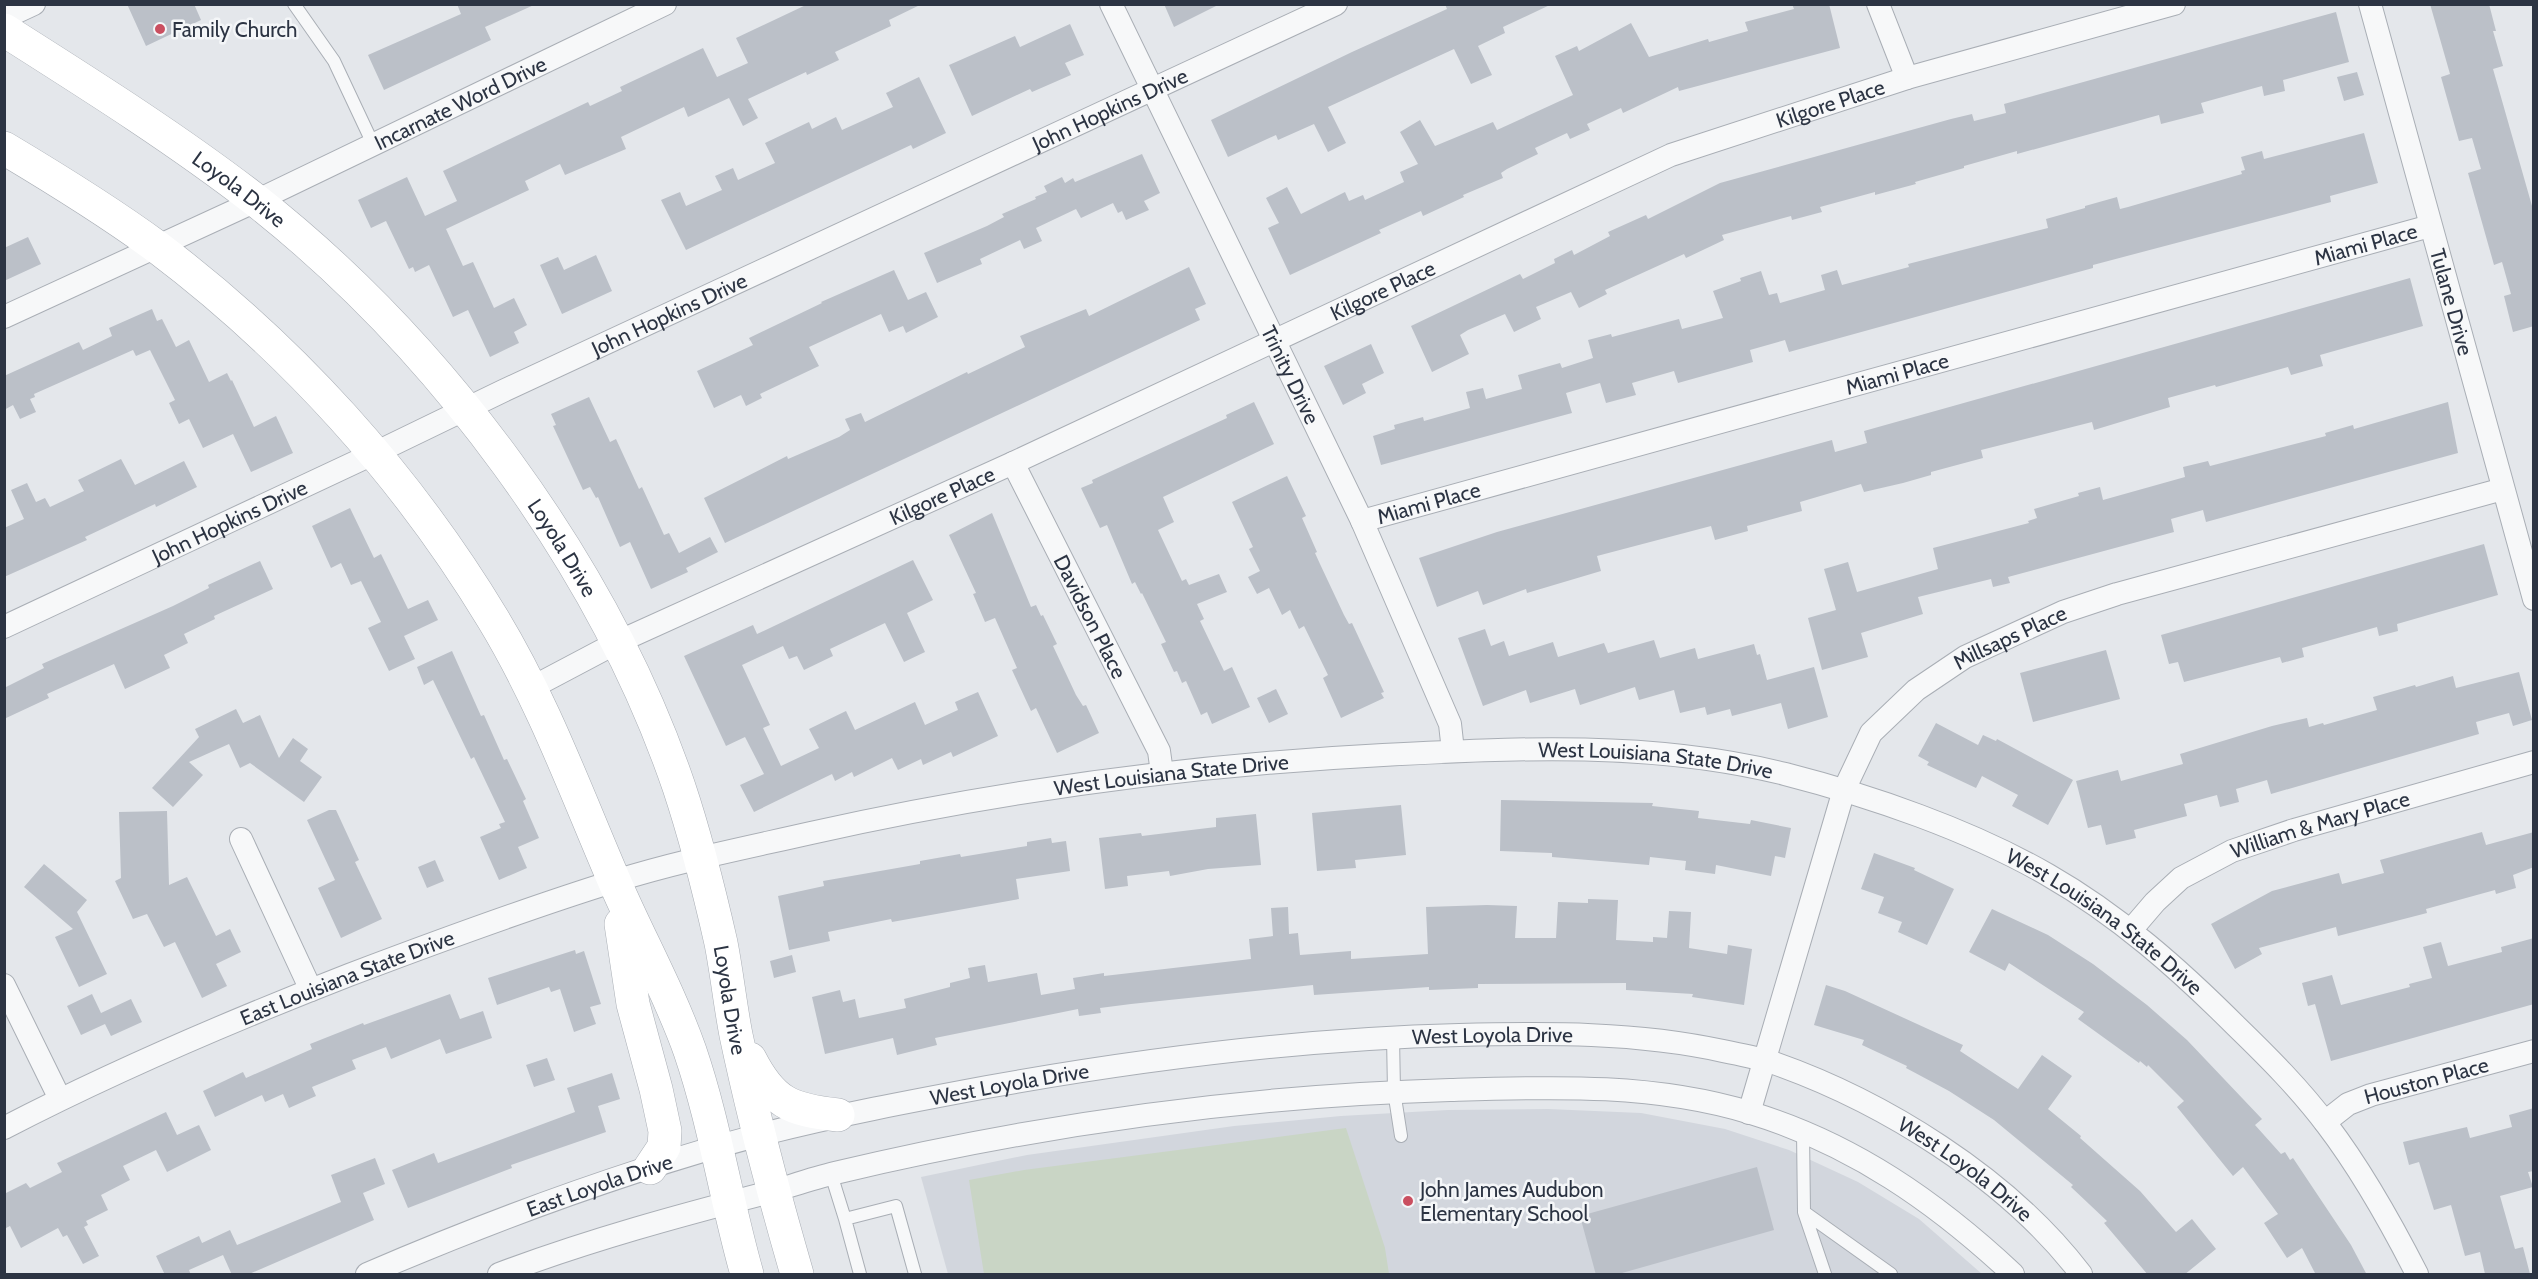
<svg xmlns="http://www.w3.org/2000/svg" width="2538" height="1279" viewBox="0 0 2538 1279" font-family="Cabin,sans-serif">
  <style>
    .built { fill: #d2d6dd }
    .green { fill: #c9d5c5 }
    .building { fill: #bbc0c8 }
    .lines { fill: none; stroke-linecap: round; stroke-linejoin: round }
    .service-casing { stroke: #a9aeb5; stroke-width: 14 }
    .minor-casing { stroke: #a9aeb5; stroke-width: 24 }
    .secondary-casing { stroke: #a9aeb5; stroke-width: 34 }
    .service { stroke: #f7f8f9; stroke-width: 12 }
    .minor { stroke: #f7f8f9; stroke-width: 22 }
    .secondary { stroke: #fff; stroke-width: 33 }
    .poi-dot { fill: #ca4f60; stroke: #f4f6f8; stroke-width: 2 }
    .labels { text-anchor: middle; dominant-baseline: central; stroke-width: 5; stroke-linejoin: round; paint-order: stroke }
    .poi-label { font-size: 21px; fill: #2c3443; stroke: #f4f6f8; text-anchor: start }
    .street-label { font-size: 21px; fill: #2c3443; stroke: #f4f6f8 }
  </style>
  <rect width="100%" height="100%" fill="#e4e7eb"/>
  <path class="built" d="M1548 1109 1641 1113 1725 1129 1789 1150 1858 1182 1919 1219 1982 1274H948L921 1177 1027 1155 1234 1126 1341 1116 1448 1110Z"/>
  <path class="green" d="M1346 1128 1385 1248 1389 1274H984L969 1180 1024 1170Z"/>
  <path class="building" d="M127 4H194L201 20 146 46Z
    M457 4H536L485 27 491 40 384 90 368 55 461 14Z
    M808 4H922L889 20 891 26 835 52 839 60 807 75 806 72 748 99 758 118 743 126 729 98 688 117 684 107 621 137 626 149 565 175 560 164 525 181 529 190 446 229 463 266 473 262 494 308 514 298 527 325 514 332 519 343 490 357 468 310 453 317 429 265 415 272 413 267 409 269 386 221 371 228 358 200 407 177 425 216 457 201 443 171 588 102 590 106 622 91 620 87 703 48 717 77 748 63 736 38Z
    M1164 4H1220L1174 27Z
    M1445 4H1552L1503 27 1505 33 1478 46 1492 75 1471 84 1454 49 1328 107 1346 143 1328 152 1314 124 1278 140 1276 135 1228 157 1211 120 1352 52 1447 9Z
    M1792 4H1829L1840 48 1679 91 1678 87 1623 113 1621 108 1587 124 1590 130 1570 139 1567 133 1535 148 1538 154 1507 169 1501 173 1503 178 1463 195 1464 197 1423 216 1421 211 1379 230 1381 233 1290 275 1268 228 1279 223 1266 198 1287 187 1301 214 1345 192 1349 201 1363 195 1365 200 1404 182 1400 172 1418 164 1400 132 1420 120 1435 146 1493 122 1497 130 1573 95 1555 56 1577 46 1579 51 1631 23 1649 57 1708 39 1709 42 1748 31 1745 22 1794 9Z
    M2430 4H2489L2496 31H2493L2503 66 2493 69 2534 213V326L2513 332 2504 296 2511 294 2502 262 2494 265 2468 173 2481 169 2472 138 2459 141 2441 77 2450 74Z
    M2336 12 2349 62 2283 80 2285 91 2264 96 2262 86 2201 103 2204 113 2161 124 2159 115 2017 154V151L1964 166V168L1915 182 1916 184 1875 195V192L1820 207 1822 212 1792 220 1791 216 1722 235 1724 240 1686 258 1684 254 1605 290 1607 294 1579 308 1571 292 1536 307 1541 319 1514 332 1505 314 1468 330 1460 335 1469 354 1432 372 1411 326 1520 274 1523 279 1555 263 1554 259 1572 250 1574 255 1610 236 1608 232 1646 215 1648 219 1720 183 1951 119 1972 114 1974 121 2006 113 2004 104Z
    M1070 24 1084 55 1065 63 1071 75 1032 92 1030 89 972 116 949 65 1015 36 1020 47Z
    M2357 72 2364 95 2344 101 2337 77Z
    M919 77 946 133 913 149 911 145 686 250 661 200 680 192 686 206 722 190 715 176 733 168 738 180 775 163 765 143 809 122 812 129 836 117 842 130 893 107 886 93Z
    M2364 133 2378 183 2330 196 2331 202 2093 265V268L1789 352 1785 340 1750 350 1753 362 1678 383 1674 371 1632 383 1636 395 1606 403 1600 383 1566 393 1572 413 1381 465 1373 436 1395 429 1394 425 1423 417 1424 421 1470 408 1466 392 1483 388 1486 399 1522 389 1518 375 1560 363 1562 368 1593 358 1588 340 1611 334 1612 337 1679 319 1682 329 1723 318 1713 291 1741 281 1740 278 1761 271 1769 295 1777 293 1780 303 1825 290 1821 275 1837 270 1842 285 1909 267 1908 264 2048 228 2046 219 2085 208V206L2117 197 2120 209 2128 207 2242 174 2241 171 2245 170 2241 157 2262 151 2264 159Z
    M1142 154 1160 193 1144 201 1149 210 1126 220 1122 211 1118 213 1113 203 1081 218 1076 209 1036 228 1042 241 1024 249 1020 240 980 259 982 264 937 283 924 253 987 226 1004 217 1002 214 1036 199 1035 197 1047 192 1044 186 1062 177 1065 183 1073 178 1075 182Z
    M28 237 41 264 4 281V248Z
    M596 255 612 291 562 314 540 265 558 257 564 270Z
    M1189 267 1206 304 1195 309 1200 320 725 543 704 498 787 456 788 459 839 437 850 430 845 419 861 413 865 422 967 372 968 374 1025 347 1020 336 1086 309 1089 316Z
    M894 270 908 300 926 292 938 317 906 333 903 326 889 332 881 314 809 347 819 366 760 394 762 398 746 406 741 395 714 408 697 371 753 345 749 338 822 303 821 302Z
    M2410 278 2423 326 2320 355 2323 366 2291 375 2288 367 2216 387 2215 385 2168 398 2170 407 2094 430 2092 422 1981 450 1983 458 1931 472V475L1903 483 1864 492 1861 484 1800 502 1802 511 1747 526 1748 531 1715 540 1711 526 1597 556 1601 571 1527 593 1526 589 1483 605 1478 591 1437 607 1419 558 1497 532 1832 440 1835 452 1867 443 1864 431Z
    M152 309 157 321 162 319 176 347 189 340 209 382 227 373 231 381 232 380 254 427 276 416 293 453 251 472 233 434 203 448 189 419 179 424 169 403 175 400 150 350 136 356 133 350 34 394 35 397 30 399 36 412 20 419 13 405 4 410V376L79 342 83 350 112 336 109 328Z
    M1371 344 1384 373 1362 384 1366 393 1343 405 1324 366Z
    M589 397 610 442 616 439 639 489 642 487 664 535 669 533 679 553 710 537 718 552 686 568 688 572 651 589 630 542 620 547 598 497 596 498 590 487 583 490 553 426 556 425 551 414Z
    M1254 402 1274 444 1163 497 1174 522 1158 530 1182 581 1186 579 1189 585 1219 574 1227 592 1197 604 1204 619 1200 621 1224 671 1232 667 1250 707 1212 724 1207 712 1201 715 1186 681 1182 683 1177 671 1174 672 1161 644 1166 642 1142 593 1141 594 1135 582 1132 584 1107 525 1100 528 1081 488 1093 483 1092 480 1227 418 1226 415Z
    M2448 402 2458 453 2206 522 2203 510 2171 519 2174 532 2008 577 2010 583 1993 587 1991 579 1918 597 1923 614 1861 633 1868 657 1822 670 1808 618 1836 610 1824 569 1848 562 1857 592 1938 569 1933 548 2029 523 2028 521 2037 518 2034 509 2079 496 2078 493 2100 487 2103 500 2185 477 2183 467 2208 461 2210 466 2326 436 2325 433 2353 425 2354 429Z
    M121 459 135 485 184 461 197 487 156 507 155 504 85 537 87 540 4 577V528L24 519 11 490 27 483 36 502 45 498 50 507 84 491 78 480Z
    M1287 476 1306 516 1302 518 1317 552 1315 553 1320 564 1344 615 1349 624 1352 623 1384 692 1381 693 1384 698 1341 718 1323 678 1328 675 1304 626 1299 629 1290 610 1282 615 1269 588 1257 594 1248 577 1260 571 1249 549 1253 547 1232 502Z
    M350 508 374 558 381 554 408 609 428 600 438 620 404 636 415 659 389 671 368 628 381 622 361 581 351 585 341 563 331 568 312 526Z
    M992 513 1031 607 1036 605 1041 616 1043 615 1057 644 1053 646 1076 695 1083 706 1086 705 1099 733 1057 753 1036 708 1031 711 1012 670 1017 668 995 618 985 622 973 594 976 593 949 535Z
    M2484 544 2498 595 2397 624 2398 631 2379 636 2377 627 2302 648 2304 657 2282 663 2280 657 2184 682 2178 662 2169 664 2161 635Z
    M913 560 933 600 907 613 925 652 904 662 885 623 830 649 833 656 804 670 797 656 789 659 783 646 742 665 770 725 763 728 781 766 819 748 809 729 846 711 855 730 915 702 925 725 958 710 955 702 978 692 998 736 953 757 951 752 923 765 921 759 898 770 892 758 854 777 852 772 835 781 832 774 754 812 740 785 764 774 745 737 726 746 684 656 753 625 757 634Z
    M260 561 273 589 214 616 215 619 184 634 188 643 164 655 170 668 125 689 114 664 47 694 49 698 4 719V688L44 668 42 664 173 606 209 588 208 585Z
    M1485 629 1491 646 1504 641 1509 656 1553 642 1558 657 1604 643 1608 653 1654 640 1660 658 1695 648 1698 659 1754 644 1757 655 1760 654 1767 680 1814 667 1828 717 1788 729 1781 703 1732 716 1730 709 1707 715 1705 707 1680 713 1674 690 1639 700 1635 687 1580 705 1575 689 1530 703 1526 690 1483 706 1458 638Z
    M2106 650 2120 699 2033 722 2020 673Z
    M452 651 481 716 484 715 504 760 507 759 526 799 523 801 539 838 518 847 527 868 499 880 480 837 501 828 499 824 505 822 474 757 471 759 433 680 424 685 417 667Z
    M2519 672 2532 720 2513 726 2509 713 2476 722 2479 734 2271 794 2267 780 2236 789 2239 802 2220 807 2217 795 2184 804 2187 816 2134 830 2136 838 2106 845 2101 825 2088 828 2076 781 2118 770 2121 781 2183 764 2180 754 2272 726 2307 718 2309 727 2323 723 2324 725 2377 710 2373 697 2415 685 2416 687 2453 676 2456 688Z
    M1276 689 1288 714 1269 723 1257 698Z
    M236 709 243 723 260 715 279 758 293 738 308 749 300 761 322 777 304 802 250 763 240 768 229 744 189 762 203 775 173 807 152 788 199 737 195 729Z
    M1936 723 1978 745 1983 735 1996 741 1997 739 2073 780 2048 825 2012 806 2018 795 1982 776 1976 788 1927 765 1929 762 1918 756Z
    M1501 800 1653 803 1652 806 1699 811 1698 818 1750 824 1751 820 1791 828 1785 858 1775 856 1771 876 1716 865 1715 874 1685 870 1686 861 1650 857 1649 865 1552 857V853L1500 851Z
    M1401 805 1406 855 1355 860 1356 868 1317 871 1312 813Z
    M329 810H336L359 860 355 862 382 919 341 938 318 888 335 880 307 820Z
    M167 811 169 885 187 877 216 936 230 929 241 952 216 964 227 986 202 998 175 942 164 947 147 914 133 919 115 881 121 878 119 812Z
    M1256 814 1261 865 1208 869 1170 876 1169 871 1127 876 1128 886 1105 889 1099 838 1141 833 1142 836 1216 827V818Z
    M2482 832 2486 845 2534 832V867L2513 875 2516 888 2496 894 2495 890 2426 909 2427 913 2338 936 2336 927 2259 948 2262 954 2235 969 2211 924 2272 891 2339 873 2342 884 2384 873 2380 860Z
    M1051 838 1052 843 1066 841 1070 871 1016 879 1019 899 892 922 891 919 828 932 830 941 789 950 778 896 824 886 823 881 920 864V861L960 854 961 857 1027 846V842Z
    M1874 853 1915 868 1914 870 1954 889 1927 945 1898 932 1902 922 1878 913 1884 897 1861 889Z
    M435 860 444 881 427 888 418 867Z
    M44 864 87 900 77 912 107 974 79 987 55 937 73 929 24 887Z
    M1588 899 1618 900 1616 940 1653 942V937L1667 938 1669 911 1691 912 1689 948 1727 954 1728 945 1752 949 1744 1005 1692 997 1693 994 1626 990V983L1478 984V988L1429 990V987L1314 995 1313 985 1131 1004 1100 1008 1101 1013 1079 1016 1078 1009 935 1038 937 1045 897 1055 893 1038 825 1054 812 997 840 990 843 1002 855 999 859 1018 906 1008 904 999 950 987V983L970 978 968 968 985 965 988 982 1037 973 1041 995 1075 989 1073 978 1104 973V976L1251 959 1249 939 1273 936 1271 908 1288 907 1289 934 1298 933 1300 955 1351 951V959L1428 954 1426 907 1487 905 1517 906 1515 938H1556L1558 902 1588 903Z
    M1992 909 2048 935 2093 964 2147 1005 2187 1040 2262 1119 2255 1125 2281 1154 2285 1152 2290 1160 2293 1158 2351 1245 2367 1275H2316L2302 1248 2287 1258 2264 1223 2278 1214 2243 1167 2233 1176 2177 1107 2184 1101 2148 1065 2147 1067 2140 1061 2139 1063 2078 1019 2084 1012 2009 963 2005 971 1969 952Z
    M2534 938V1004L2331 1061 2315 1004 2308 1006 2302 983 2332 975 2341 1005 2410 987 2409 984 2432 978 2423 947 2441 942 2448 966 2502 952 2501 947Z
    M575 950 576 954 584 951 601 1004 590 1007 596 1024 574 1032 560 989 551 992 549 987 497 1005 488 978Z
    M792 955 796 972 774 978 770 961Z
    M1826 985 1845 991 1963 1045 1960 1051 2018 1089 2042 1055 2072 1076 2048 1109 2081 1136 2080 1138 2140 1191 2176 1232 2192 1219 2216 1249 2184 1275H2148L2104 1223 2107 1221 2071 1187 2073 1185 1994 1120 1949 1091 1906 1068 1907 1066 1862 1045 1864 1040 1814 1025Z
    M92 994 101 1013 131 999 142 1022 111 1036 105 1024 81 1035 67 1006Z
    M450 994 460 1019 483 1011 492 1038 446 1054 440 1039 391 1059 386 1047 352 1060 356 1069 312 1087 316 1096 289 1108 283 1094 265 1102 262 1095 215 1117 203 1091 243 1072 246 1078 312 1049 310 1044 363 1023 364 1025Z
    M547 1058 555 1080 534 1087 526 1065Z
    M612 1073 620 1099 598 1106 606 1132 511 1165 512 1168 408 1208 392 1170 434 1153 438 1163 575 1112 567 1088Z
    M2534 1108V1171L2528 1172 2533 1187 2500 1196 2515 1249 2523 1247 2530 1274H2485L2480 1252 2465 1256 2451 1205 2434 1210 2419 1162 2409 1165 2403 1142 2467 1127 2470 1138 2512 1127 2509 1115Z
    M166 1112 177 1135 199 1125 211 1150 167 1172 156 1150 123 1166 130 1180 101 1195 108 1210 86 1221 88 1225 84 1227 99 1256 83 1264 67 1235 63 1237 58 1228 21 1248 10 1226 4 1229V1194L26 1183 30 1188 62 1172 57 1163Z
    M375 1158 385 1184 363 1193 374 1220 247 1275H232L223 1255 189 1270 191 1275H165L156 1256 199 1236 202 1243 230 1230 237 1245 341 1202 331 1175Z
    M1757 1167 1774 1230 1615 1275H1596L1580 1216Z"/>
  <g class="lines">
    <g class="service-casing">
      <path id="service" d="M294 4 334 61 373 144
        M1393 1037 1394 1091 1401 1136
        M1803 1132 1804 1212 1825 1274
        M831 1174 845 1219
        M1804 1212 1891 1274
        M860 1274 845 1219 896 1206 915 1274"/>
    </g>
    <g class="minor-casing">
      <g id="minor">
        <path id="s1" d="M1111 4 1362 521 1450 724 1453 751"/>
        <path d="M1878 4 1907 78"/>
        <path id="s2" d="M2370 4 2534 599"/>
        <path d="M4 18 34 4"/>
        <path id="s3" d="M4 317 256 201 665 4"/>
        <path id="s4" d="M1013 463 1159 751 1162 773"/>
        <path id="s5" d="M1362 521 2430 226"/>
        <path id="s6" d="M4 627 375 453 503 391 1336 4"/>
        <path id="s7" d="M531 688 618 642 1013 463 1671 155 1907 78 2174 4"/>
        <path d="M241 839 311 990"/>
        <path id="s8" d="M2131 930 2155 902 2181 878 2232 851 2294 830 2534 762"/>
        <path d="M4 985 60 1099"/>
        <path id="s9" d="M1749 1113 1844 790 1871 733 1916 690 1965 657 2063 612 2117 594 2503 489"/>
        <path id="s10" d="M2325 1122 2348 1104 2371 1095 2534 1051"/>
        <path id="s11" d="M4 1128C116 1070 231 1021 349 975 436 942 525 909 615 881 679 861 745 848 811 833 999 791 1190 765 1383 755 1517 748 1653 741 1785 774 1871 796 1970 830 2048 875 2118 915 2179 969 2236 1026 2268 1057 2300 1089 2327 1125 2362 1171 2391 1223 2417 1274"/>
        <path id="s12" d="M367 1274C495 1219 628 1170 763 1134 837 1115 912 1101 987 1087 1143 1059 1300 1039 1459 1035 1548 1033 1636 1032 1723 1051 1738 1054 1753 1057 1768 1061 1882 1100 2008 1178 2081 1274"/>
        <path d="M499 1274C589 1240 681 1215 774 1191 794 1185 814 1178 835 1173 1036 1125 1243 1096 1450 1090 1551 1087 1654 1083 1751 1113 1853 1144 1936 1202 2013 1274"/>
      </g>
    </g>
    <g class="secondary-casing">
      <g id="secondary">
        <path id="s13" d="M4 30C89 84 175 138 254 199 439 344 603 564 679 787 696 838 709 890 721 943 727 974 730 1004 736 1035 753 1115 774 1195 797 1274"/>
        <path d="M4 148C56 179 108 211 157 247 291 348 406 475 493 619 544 703 577 795 616 885 640 940 670 994 690 1051 715 1124 726 1201 747 1274"/>
        <path d="M621 924 633 1004 656 1089 665 1131 664 1147 650 1168"/>
        <path d="M750 1059C772 1102 790 1110 838 1115"/>
      </g>
    </g>
    <use href="#service" class="service"/>
    <use href="#minor" class="minor"/>
    <use href="#secondary" class="secondary"/>
  </g>
  <g class="poi-dot">
    <circle cx="160" cy="29" r="6"/>
    <circle cx="1408" cy="1201" r="6"/>
  </g>
  <g class="labels">
    <g class="poi-label">
      <text x="172" y="29">Family Church</text>
      <text x="1420" y="1189">John James Audubon<tspan x="1420" dy="24">Elementary School</tspan></text>
    </g>
    <g class="street-label">
      <text stroke="none"><textPath href="#s3" startOffset="504">Incarnate Word Drive</textPath></text>
      <text stroke="none"><textPath href="#s7" startOffset="1426">Kilgore Place</textPath></text>
      <text stroke="none"><textPath href="#s6" startOffset="1221">John Hopkins Drive</textPath></text>
      <text stroke="none"><textPath href="#s13" startOffset="284">Loyola Drive</textPath></text>
      <text stroke="none"><textPath href="#s5" startOffset="1041">Miami Place</textPath></text>
      <text stroke="none"><textPath href="#s7" startOffset="940">Kilgore Place</textPath></text>
      <text stroke="none"><textPath href="#s2" startOffset="309">Tulane Drive</textPath></text>
      <text stroke="none"><textPath href="#s6" startOffset="735">John Hopkins Drive</textPath></text>
      <text stroke="none"><textPath href="#s5" startOffset="555">Miami Place</textPath></text>
      <text stroke="none"><textPath href="#s1" startOffset="412">Trinity Drive</textPath></text>
      <text stroke="none"><textPath href="#s7" startOffset="454">Kilgore Place</textPath></text>
      <text stroke="none"><textPath href="#s5" startOffset="69">Miami Place</textPath></text>
      <text stroke="none"><textPath href="#s6" startOffset="249">John Hopkins Drive</textPath></text>
      <text stroke="none"><textPath href="#s13" startOffset="770">Loyola Drive</textPath></text>
      <text stroke="none"><textPath href="#s4" startOffset="172">Davidson Place</textPath></text>
      <text stroke="none"><textPath href="#s9" startOffset="570">Millsaps Place</textPath></text>
      <text stroke="none"><textPath href="#s11" startOffset="1713">West Louisiana State Drive</textPath></text>
      <text stroke="none"><textPath href="#s11" startOffset="1227">West Louisiana State Drive</textPath></text>
      <text stroke="none"><textPath href="#s8" startOffset="222">William &amp; Mary Place</textPath></text>
      <text stroke="none"><textPath href="#s11" startOffset="2199">West Louisiana State Drive</textPath></text>
      <text stroke="none"><textPath href="#s11" startOffset="375">East Louisiana State Drive</textPath></text>
      <text stroke="none"><textPath href="#s13" startOffset="1256">Loyola Drive</textPath></text>
      <text stroke="none"><textPath href="#s12" startOffset="1158">West Loyola Drive</textPath></text>
      <text stroke="none"><textPath href="#s10" startOffset="111">Houston Place</textPath></text>
      <text stroke="none"><textPath href="#s12" startOffset="672">West Loyola Drive</textPath></text>
      <text stroke="none"><textPath href="#s12" startOffset="1662">West Loyola Drive</textPath></text>
      <text stroke="none"><textPath href="#s12" startOffset="249">East Loyola Drive</textPath></text>
    </g>
  </g>
  <rect width="2538" height="1279" fill="none" stroke="#2c3443" stroke-width="12"/>
</svg>
